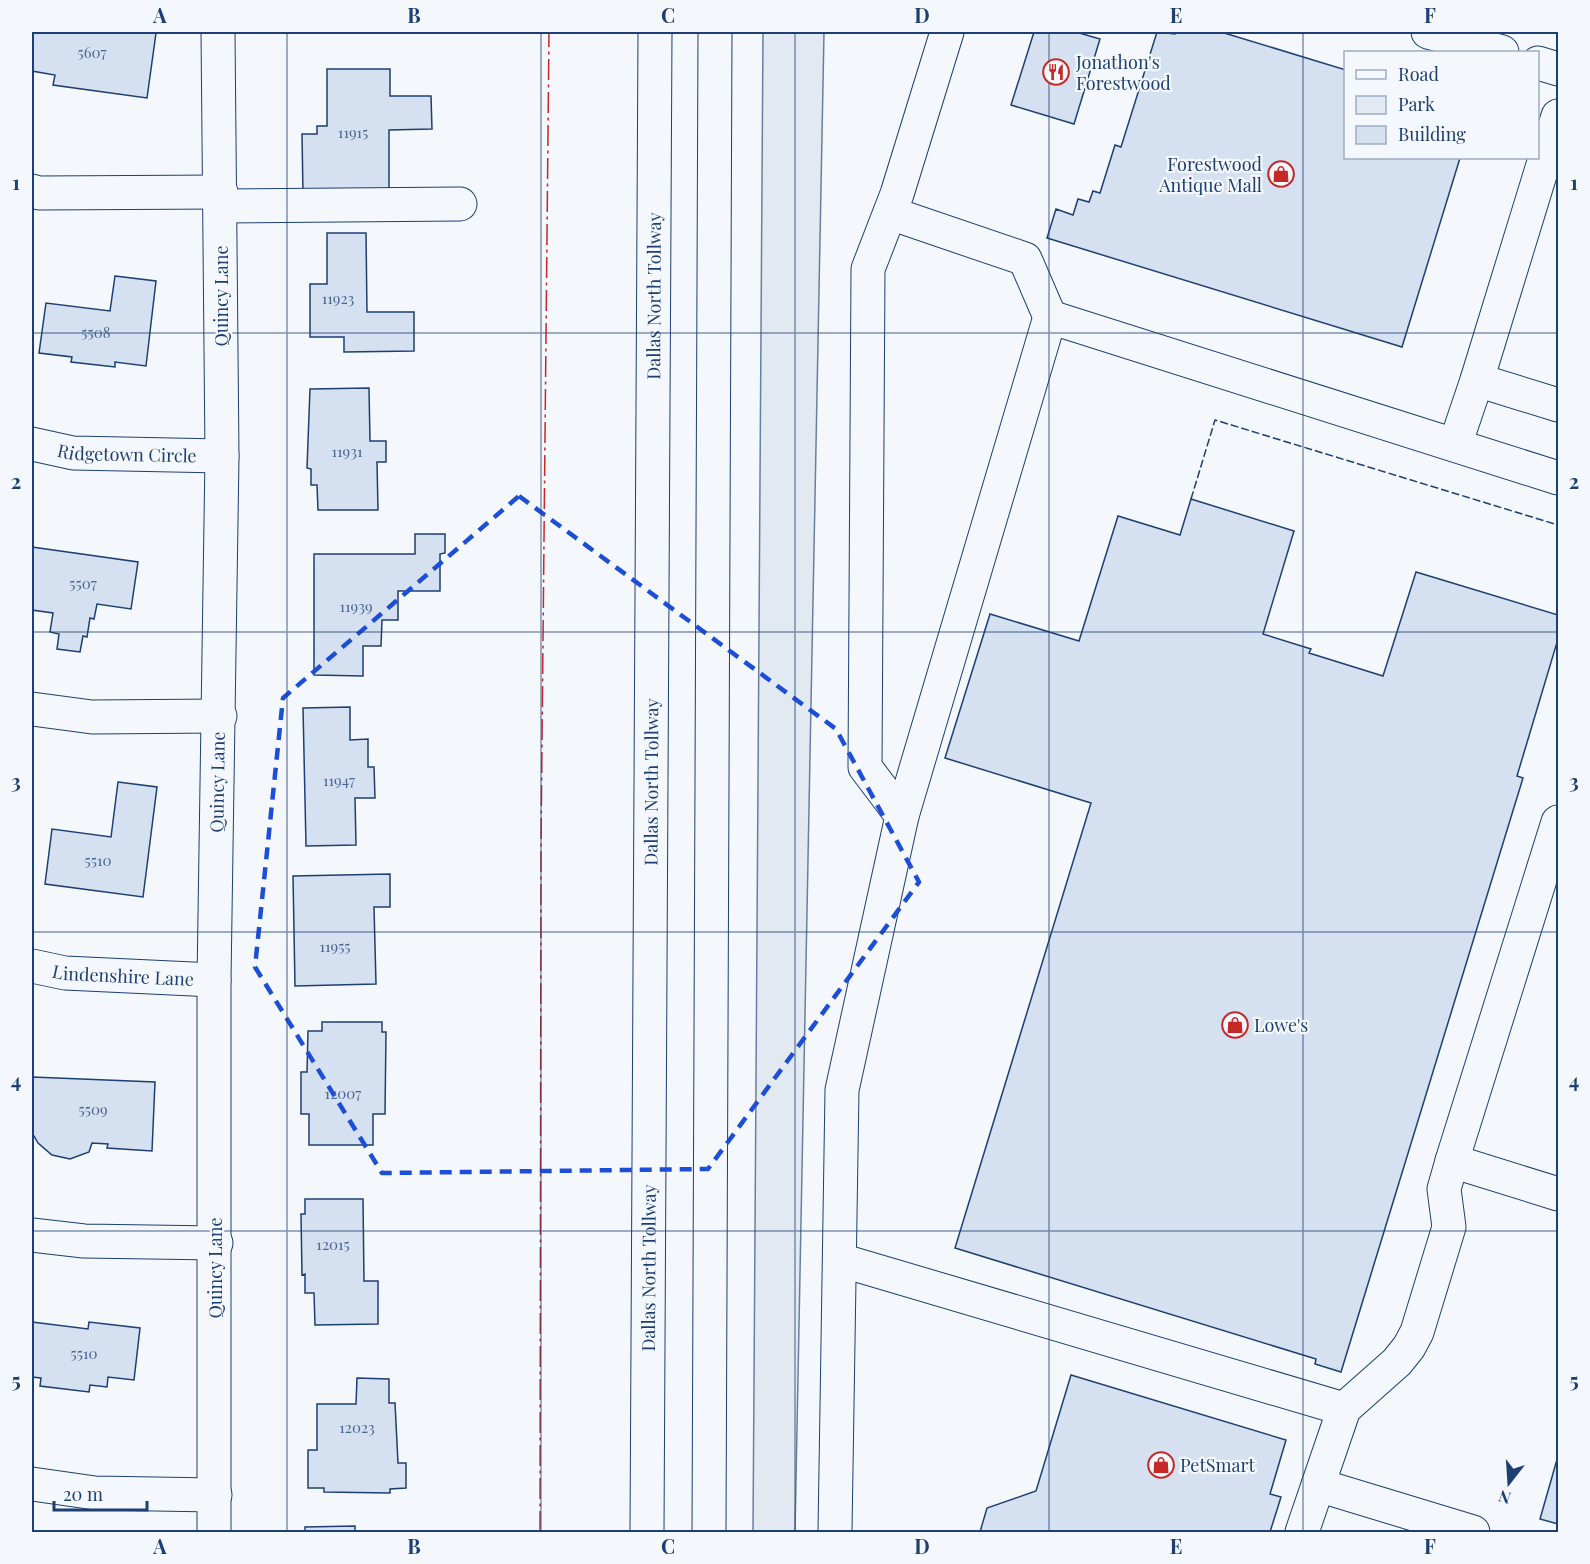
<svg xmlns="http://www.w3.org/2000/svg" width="1590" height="1564" viewBox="0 0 1590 1564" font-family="'Playfair Display',serif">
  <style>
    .green { fill: #e3e9f0; stroke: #687fa3; stroke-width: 1.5 }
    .building { fill: #d5e0f0; stroke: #1d3f73; stroke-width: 1.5 }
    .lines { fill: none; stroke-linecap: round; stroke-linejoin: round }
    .minor-casing { stroke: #1d3f73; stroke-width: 35 }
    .highway-casing { stroke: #1d3f73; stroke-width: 35 }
    .minor { stroke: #f4f7fb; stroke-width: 33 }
    .highway { stroke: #f4f7fb; stroke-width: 33 }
    .fence { stroke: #1d3f73; stroke-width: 1.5; stroke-dasharray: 8 3; stroke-linecap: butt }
    .power { stroke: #c62828; stroke-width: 1.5; stroke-dasharray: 21 4.5 3 4.5; stroke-linecap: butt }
    .marked { fill: none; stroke: #1d4ed8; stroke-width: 4.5; stroke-dasharray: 12 8; stroke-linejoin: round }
    .grid { fill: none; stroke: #1d3f73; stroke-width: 1.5; stroke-opacity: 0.55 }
    .labels { text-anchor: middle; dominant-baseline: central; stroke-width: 4.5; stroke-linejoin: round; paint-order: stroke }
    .number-label { font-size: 15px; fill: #4b6792 }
    .poi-label { font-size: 18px; fill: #1d3f73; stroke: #f4f7fb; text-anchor: start }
    .street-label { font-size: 18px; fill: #1d3f73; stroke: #f4f7fb }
    .neatline { fill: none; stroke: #1d3f73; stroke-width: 2 }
    .grid-label { font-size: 20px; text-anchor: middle; font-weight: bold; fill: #1d3f73 }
  </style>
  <rect width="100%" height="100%" fill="#f4f7fb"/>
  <path class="green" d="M763 32H824L795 1532H753Z"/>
  <path class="building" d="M32 32 156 33 147 98 53 85 55 75 32 71Z
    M1034 32H1076L1100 39 1074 124 1011 105Z
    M1157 32 1175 34 1176 32H1221L1346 70V158H1460L1402 347 1047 238 1056 209 1073 215 1078 199 1089 202 1093 191 1100 193 1115 145 1121 147Z
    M327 69H390V96H431L432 129 389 130V193L303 194 302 134H317V126H327Z
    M327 233H366L367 312H414V351L344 352V337H310V284H327Z
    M115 276 156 281 146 366 115 362V367L71 362 72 357 39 353 46 303 110 311Z
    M369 388 370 441H386V462H377L378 510H318L317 485H311V469L307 468 310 389Z
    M1191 499 1294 531 1263 634 1311 649 1309 653 1383 676 1416 572 1558 615V639L1517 776 1523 778 1341 1372 1315 1364 1316 1359 955 1248 1091 803 945 758 990 614 1079 641 1118 516 1180 535Z
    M415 534H445V553L440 554V591H398V620H382L381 646H363V676L314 675V554H415Z
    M32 547 138 562 131 609 97 604 94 619 90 618 87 637 83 636 80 652 57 649 59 634 50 632 53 613 32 610Z
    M350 707V740L368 739V767H374L375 798H355L356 845 306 846 303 708Z
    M118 782 157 787 143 897 45 884 52 829 111 837Z
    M390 874V907H374L376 984 295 986 293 876Z
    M322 1022H382V1032H386L385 1114H373V1145H309V1114H301V1072H307L308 1031H322Z
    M32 1077 155 1082 152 1151 107 1148 108 1144 92 1143 89 1152 70 1159 52 1155 38 1143 34 1136H32Z
    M305 1199H363L364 1281H378V1324L315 1325 314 1293H305V1274L302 1275 301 1214H305Z
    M32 1322 88 1329 89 1322 140 1328 134 1380 108 1377 107 1387 90 1385 89 1392 40 1386 41 1378 32 1377Z
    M1071 1375 1286 1440 1270 1494 1281 1497 1270 1532H980L987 1508 1036 1491Z
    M357 1378 389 1379V1403H395L398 1463H406V1488L390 1489V1493L324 1492V1488H308V1450H317V1404H356Z
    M1558 1456V1524L1540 1519Z
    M355 1526V1532H305V1527Z"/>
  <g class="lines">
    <g class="minor-casing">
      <g id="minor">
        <path d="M1428 32 1502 52"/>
        <path d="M1538 63 1558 69"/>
        <path d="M32 191 39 193 221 192"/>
        <path d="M221 206 460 204"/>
        <path d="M890 213 1025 259 1050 317"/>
        <path d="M1477 380 1558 405"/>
        <path id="s1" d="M32 444 73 453 222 456"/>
        <path d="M1455 445 1477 380 1558 116"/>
        <path d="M32 709 92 717 220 716"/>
        <path d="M902 816 865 767 868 269 897 194 947 32"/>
        <path id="s2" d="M32 966 65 973 214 980"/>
        <path d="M1452 1161 1558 1194"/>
        <path d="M32 1235 84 1241 216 1243"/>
        <path d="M840 1260 1344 1409"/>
        <path d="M32 1484 95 1493 215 1495"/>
        <path d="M1318 1485 1473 1532"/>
        <path id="s3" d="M214 1532V980L222 456 218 32"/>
        <path d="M835 1532 842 1090 902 816 1050 317 1558 478"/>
        <path d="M1302 1532 1344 1409 1397 1362 1409 1347 1417 1332 1449 1227 1444 1189 1452 1161 1558 822"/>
      </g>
    </g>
    <g class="highway-casing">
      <g id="highway">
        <path id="s4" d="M647 1532 655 32"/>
        <path d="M709 1532 715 32"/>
      </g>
    </g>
    <use href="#minor" class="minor"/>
    <use href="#highway" class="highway"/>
    <path class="fence" d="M1191 499 1215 420 1558 525"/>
    <path class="power" d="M540 1532 541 844 549 32"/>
  </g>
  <path class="marked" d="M519 496 836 729 919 882 708 1169 382 1173 255 967 283 698Z"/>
  <path class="grid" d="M287 32V1532M541 32V1532M795 32V1532M1049 32V1532M1303 32V1532M32 333H1558M32 632H1558M32 932H1558M32 1231H1558"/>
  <defs>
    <g id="restaurant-ring" transform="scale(1.35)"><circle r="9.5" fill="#f4f7fb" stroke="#c62828" stroke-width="1.5"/><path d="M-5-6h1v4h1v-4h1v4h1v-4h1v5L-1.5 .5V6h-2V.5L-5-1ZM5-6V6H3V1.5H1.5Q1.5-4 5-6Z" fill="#c62828"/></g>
    <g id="shop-ring" transform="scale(1.35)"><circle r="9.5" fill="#f4f7fb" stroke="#c62828" stroke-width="1.5"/><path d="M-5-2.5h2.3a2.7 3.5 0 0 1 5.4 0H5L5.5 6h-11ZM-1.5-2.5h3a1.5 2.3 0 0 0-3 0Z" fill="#c62828"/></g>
  </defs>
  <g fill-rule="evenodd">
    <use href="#restaurant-ring" x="1056" y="72"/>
    <use href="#shop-ring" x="1281" y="174"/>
    <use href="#shop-ring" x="1235" y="1025"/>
    <use href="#shop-ring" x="1161" y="1465"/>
  </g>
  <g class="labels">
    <g class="number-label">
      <text x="92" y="52">5607</text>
      <text x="353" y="132">11915</text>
      <text x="338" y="298">11923</text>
      <text x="96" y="332">5508</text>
      <text x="347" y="451">11931</text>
      <text x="83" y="583">5507</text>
      <text x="356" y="606">11939</text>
      <text x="339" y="780">11947</text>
      <text x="98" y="860">5510</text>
      <text x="335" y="946">11955</text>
      <text x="343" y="1093">12007</text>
      <text x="93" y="1109">5509</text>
      <text x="333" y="1244">12015</text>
      <text x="84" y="1353">5510</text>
      <text x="357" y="1427">12023</text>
    </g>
    <g class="poi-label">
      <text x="1076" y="62">Jonathon's<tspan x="1076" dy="21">Forestwood</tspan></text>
      <text x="1262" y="164" text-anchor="end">Forestwood<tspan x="1262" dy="21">Antique Mall</tspan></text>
      <text x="1254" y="1025">Lowe's</text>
      <text x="1180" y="1465">PetSmart</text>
    </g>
    <g class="street-label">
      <text transform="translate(221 296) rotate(-90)">Quincy Lane</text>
      <text stroke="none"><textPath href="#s4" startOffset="1236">Dallas North Tollway</textPath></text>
      <text stroke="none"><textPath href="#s1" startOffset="96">Ridgetown Circle</textPath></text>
      <text stroke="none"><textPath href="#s3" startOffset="750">Quincy Lane</textPath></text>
      <text stroke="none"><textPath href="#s4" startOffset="750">Dallas North Tollway</textPath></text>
      <text stroke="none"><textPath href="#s2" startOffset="92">Lindenshire Lane</textPath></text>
      <text transform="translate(215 1268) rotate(-90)">Quincy Lane</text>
      <text stroke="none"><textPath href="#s4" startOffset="264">Dallas North Tollway</textPath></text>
    </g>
  </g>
  <rect width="1590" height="1564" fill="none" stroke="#f4f7fb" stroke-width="66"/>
  <rect x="1344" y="51" width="195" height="108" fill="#f4f7fb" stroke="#9eadc5" stroke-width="1.5"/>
  <rect x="1356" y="70" width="30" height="9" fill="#f4f7fb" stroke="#9eadc5" stroke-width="1.5"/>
  <text x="1398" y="81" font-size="18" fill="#1d3f73">Road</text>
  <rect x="1356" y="96" width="30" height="18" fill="#e3e9f0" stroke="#9eadc5" stroke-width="1.5"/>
  <text x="1398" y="111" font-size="18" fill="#1d3f73">Park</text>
  <rect x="1356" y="126" width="30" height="18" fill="#d5e0f0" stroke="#9eadc5" stroke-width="1.5"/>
  <text x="1398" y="141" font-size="18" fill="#1d3f73">Building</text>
  <g transform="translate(1509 1483) rotate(197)" stroke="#f4f7fb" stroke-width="4.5" paint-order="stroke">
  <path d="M0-4.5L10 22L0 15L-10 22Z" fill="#1d3f73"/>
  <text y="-9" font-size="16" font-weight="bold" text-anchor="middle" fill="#1d3f73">N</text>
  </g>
  <path d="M54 1501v9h93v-9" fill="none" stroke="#1d3f73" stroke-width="3"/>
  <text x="63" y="1501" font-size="18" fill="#1d3f73" stroke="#f4f7fb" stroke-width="4.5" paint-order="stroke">20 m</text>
  <rect x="33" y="33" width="1524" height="1498" class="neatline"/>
  <g class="grid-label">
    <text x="160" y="23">A</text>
    <text x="414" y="23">B</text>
    <text x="668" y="23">C</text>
    <text x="922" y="23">D</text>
    <text x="1176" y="23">E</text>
    <text x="1430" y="23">F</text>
    <text x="16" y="190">1</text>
    <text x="1574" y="190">1</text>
    <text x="16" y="489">2</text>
    <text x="1574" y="489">2</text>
    <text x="16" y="789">3</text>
    <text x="1574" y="789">3</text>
    <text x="16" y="1088">4</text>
    <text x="1574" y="1088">4</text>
    <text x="16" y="1388">5</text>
    <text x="1574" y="1388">5</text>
    <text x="160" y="1554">A</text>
    <text x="414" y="1554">B</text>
    <text x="668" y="1554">C</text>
    <text x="922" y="1554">D</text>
    <text x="1176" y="1554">E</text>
    <text x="1430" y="1554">F</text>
  </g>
</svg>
